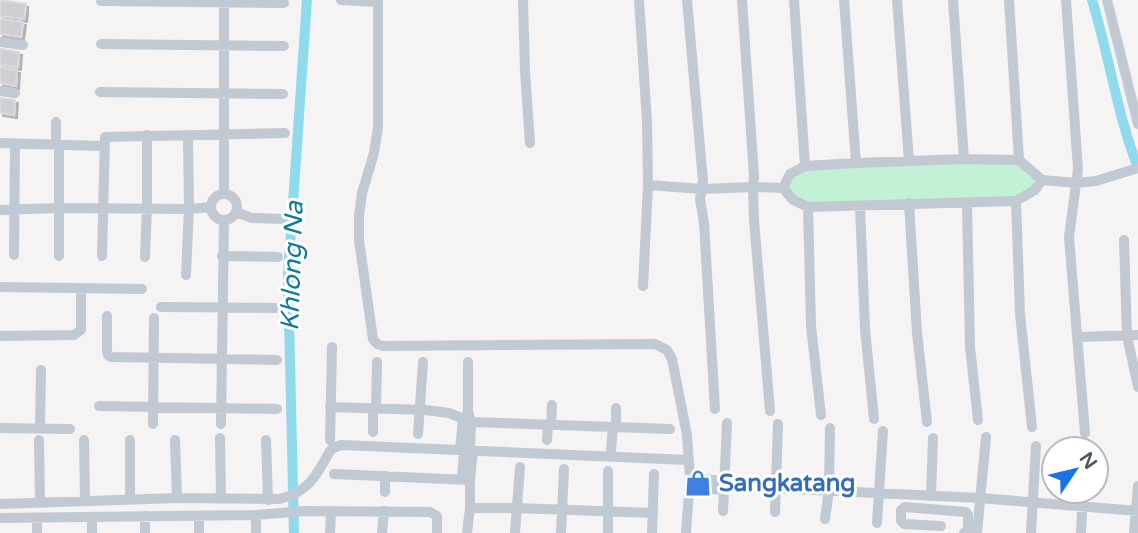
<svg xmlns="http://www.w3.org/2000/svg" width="1138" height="533" viewBox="0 0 1138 533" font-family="'Varela Round',sans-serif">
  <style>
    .green { fill: #c3f1d5 }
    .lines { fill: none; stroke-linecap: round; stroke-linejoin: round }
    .canal { stroke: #90daee; stroke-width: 10 }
    .building { fill: #cdcfd5; stroke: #d7d9de; stroke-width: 2; filter: url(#shadow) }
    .minor { stroke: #c1cad2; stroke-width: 10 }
    .labels { text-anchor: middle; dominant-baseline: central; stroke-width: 6; stroke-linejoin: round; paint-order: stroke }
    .shop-label { font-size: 24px; font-weight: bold; fill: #366cbe; stroke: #fff; text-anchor: start }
    .water-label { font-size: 26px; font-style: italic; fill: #0c7c9b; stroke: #fff }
  </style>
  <defs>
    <filter id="shadow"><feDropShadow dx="3" dy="3" stdDeviation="0" flood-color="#0004"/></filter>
  </defs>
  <rect width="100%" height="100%" fill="#f5f3f3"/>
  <path class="green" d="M1019 160 1033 172 1035 190 1016 201 808 205 793 200 786 185 805 166Z"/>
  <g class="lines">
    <path class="canal" d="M1092 0C1109 55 1117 114 1138 168
      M294 533 288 275 307 0"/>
  </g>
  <path class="building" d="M0 0 26 4 24 19 0 16Z
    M0 19 23 22 21 37 0 34Z
    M0 49 19 52 18 67 0 65Z
    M0 68 17 70 16 86 0 83Z
    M0 98 15 100 14 115 0 113Z"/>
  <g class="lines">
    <path class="minor" d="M224 0V194
      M341 0 378 2
      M378 0V127L374 153 362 193 359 216V240L373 339 377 344 383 346 655 344 667 350 672 359 687 435 690 478 686 533
      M523 0 525 72 530 143
      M639 0 647 121 648 185 643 286
      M687 0 703 181 700 199 704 223 715 409
      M742 0 754 176 753 187 754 220 770 411
      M794 0 805 166
      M844 0 856 163
      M897 0 909 161
      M953 0 964 159
      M1009 0 1019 160
      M1066 0 1078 169 1069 237 1085 433
      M1107 0 1138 124
      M101 1 284 3
      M0 42 23 45
      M101 44 284 46
      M0 91 15 93
      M100 92 283 94
      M0 143 103 146
      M56 144V122
      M648 185 702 189 753 187 783 188 793 200 808 207 1016 201 1035 190 1042 180
      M783 188 790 174 805 166 856 163 964 159 1019 160 1042 180 1076 183 1096 181 1138 168
      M211 207a13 13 0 1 1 26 0a13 13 0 1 1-26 0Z
      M1016 201 1020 314 1032 427
      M909 203 917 333 927 422
      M967 203 970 347 978 420
      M808 207 811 326 821 415
      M860 207 865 329 874 419
      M0 210 58 208 189 209 211 207
      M236 212 252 218 285 219
      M1124 240 1127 336 1138 387
      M14 255 15 143
      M59 256V145
      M102 256 105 137 285 133
      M222 256 278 257
      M145 257 147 207V135
      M186 275 189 209 188 135
      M0 287 142 289
      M161 307 278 308
      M107 316V351L108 355 111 357 277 360
      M0 336 74 335 81 330V289
      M1078 337 1138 335
      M468 362V412L471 422 470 451
      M99 406 277 409
      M330 407 426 410 449 413 471 422 670 429
      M376 408 377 362
      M153 424 154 318
      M221 424 224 220
      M551 425 552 405
      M616 427V408
      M0 428 70 429
      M40 428 41 370
      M373 432V408
      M418 434 423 362
      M220 438 221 498
      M39 440 40 503
      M84 440 85 501
      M130 440V499
      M175 440 177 498
      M266 440 268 500
      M330 440 332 347
      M547 440 548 425
      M460 450 463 419 466 415
      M611 450 613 427
      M334 474 470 480V508H516L653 513
      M690 478 724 481 728 484
      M462 479 464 450
      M470 480 473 451
      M690 487 724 490 730 486 980 498 1138 511
      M385 492V476
      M931 496 933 438
      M0 504 177 498 279 499C308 493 317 475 330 451L333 448 341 445 688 460
      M723 511 727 423
      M775 512 778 424
      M256 515V533
      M0 518 256 515 305 511 430 512 437 516V533
      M37 518V533
      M825 519 829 490 830 428
      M877 523 883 431
      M941 526 904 524 901 521V510L905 507 966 512 968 515V530L964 533
      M92 533V517
      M145 533V516
      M199 533V516
      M330 533 331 511
      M382 533 384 511
      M467 533 470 508
      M515 533 520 467
      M561 533 564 469
      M608 533V471
      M652 533 654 474
      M977 533 986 437
      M1031 533 1036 446
      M1081 533 1083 491
      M1134 533 1138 486"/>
  </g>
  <defs>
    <g id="shop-bare" transform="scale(2.1)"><path d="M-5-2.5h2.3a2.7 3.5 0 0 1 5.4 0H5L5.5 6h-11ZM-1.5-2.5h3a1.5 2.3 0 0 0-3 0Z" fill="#3f7fe0" stroke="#fff" stroke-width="2.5" paint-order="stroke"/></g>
  </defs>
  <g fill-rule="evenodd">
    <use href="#shop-bare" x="698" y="483"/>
  </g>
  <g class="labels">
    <g class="shop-label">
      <text x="719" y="483">Sangkatang</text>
    </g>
    <g class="water-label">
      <text transform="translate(292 266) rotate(-88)">Khlong Na</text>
    </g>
  </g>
  <g transform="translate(1075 470) rotate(55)"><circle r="33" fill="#ffffff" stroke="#b7bbc0" stroke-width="2"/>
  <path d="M0-5L12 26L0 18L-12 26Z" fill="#1a73e8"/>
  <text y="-10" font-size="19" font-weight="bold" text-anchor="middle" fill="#4a5661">N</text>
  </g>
</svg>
